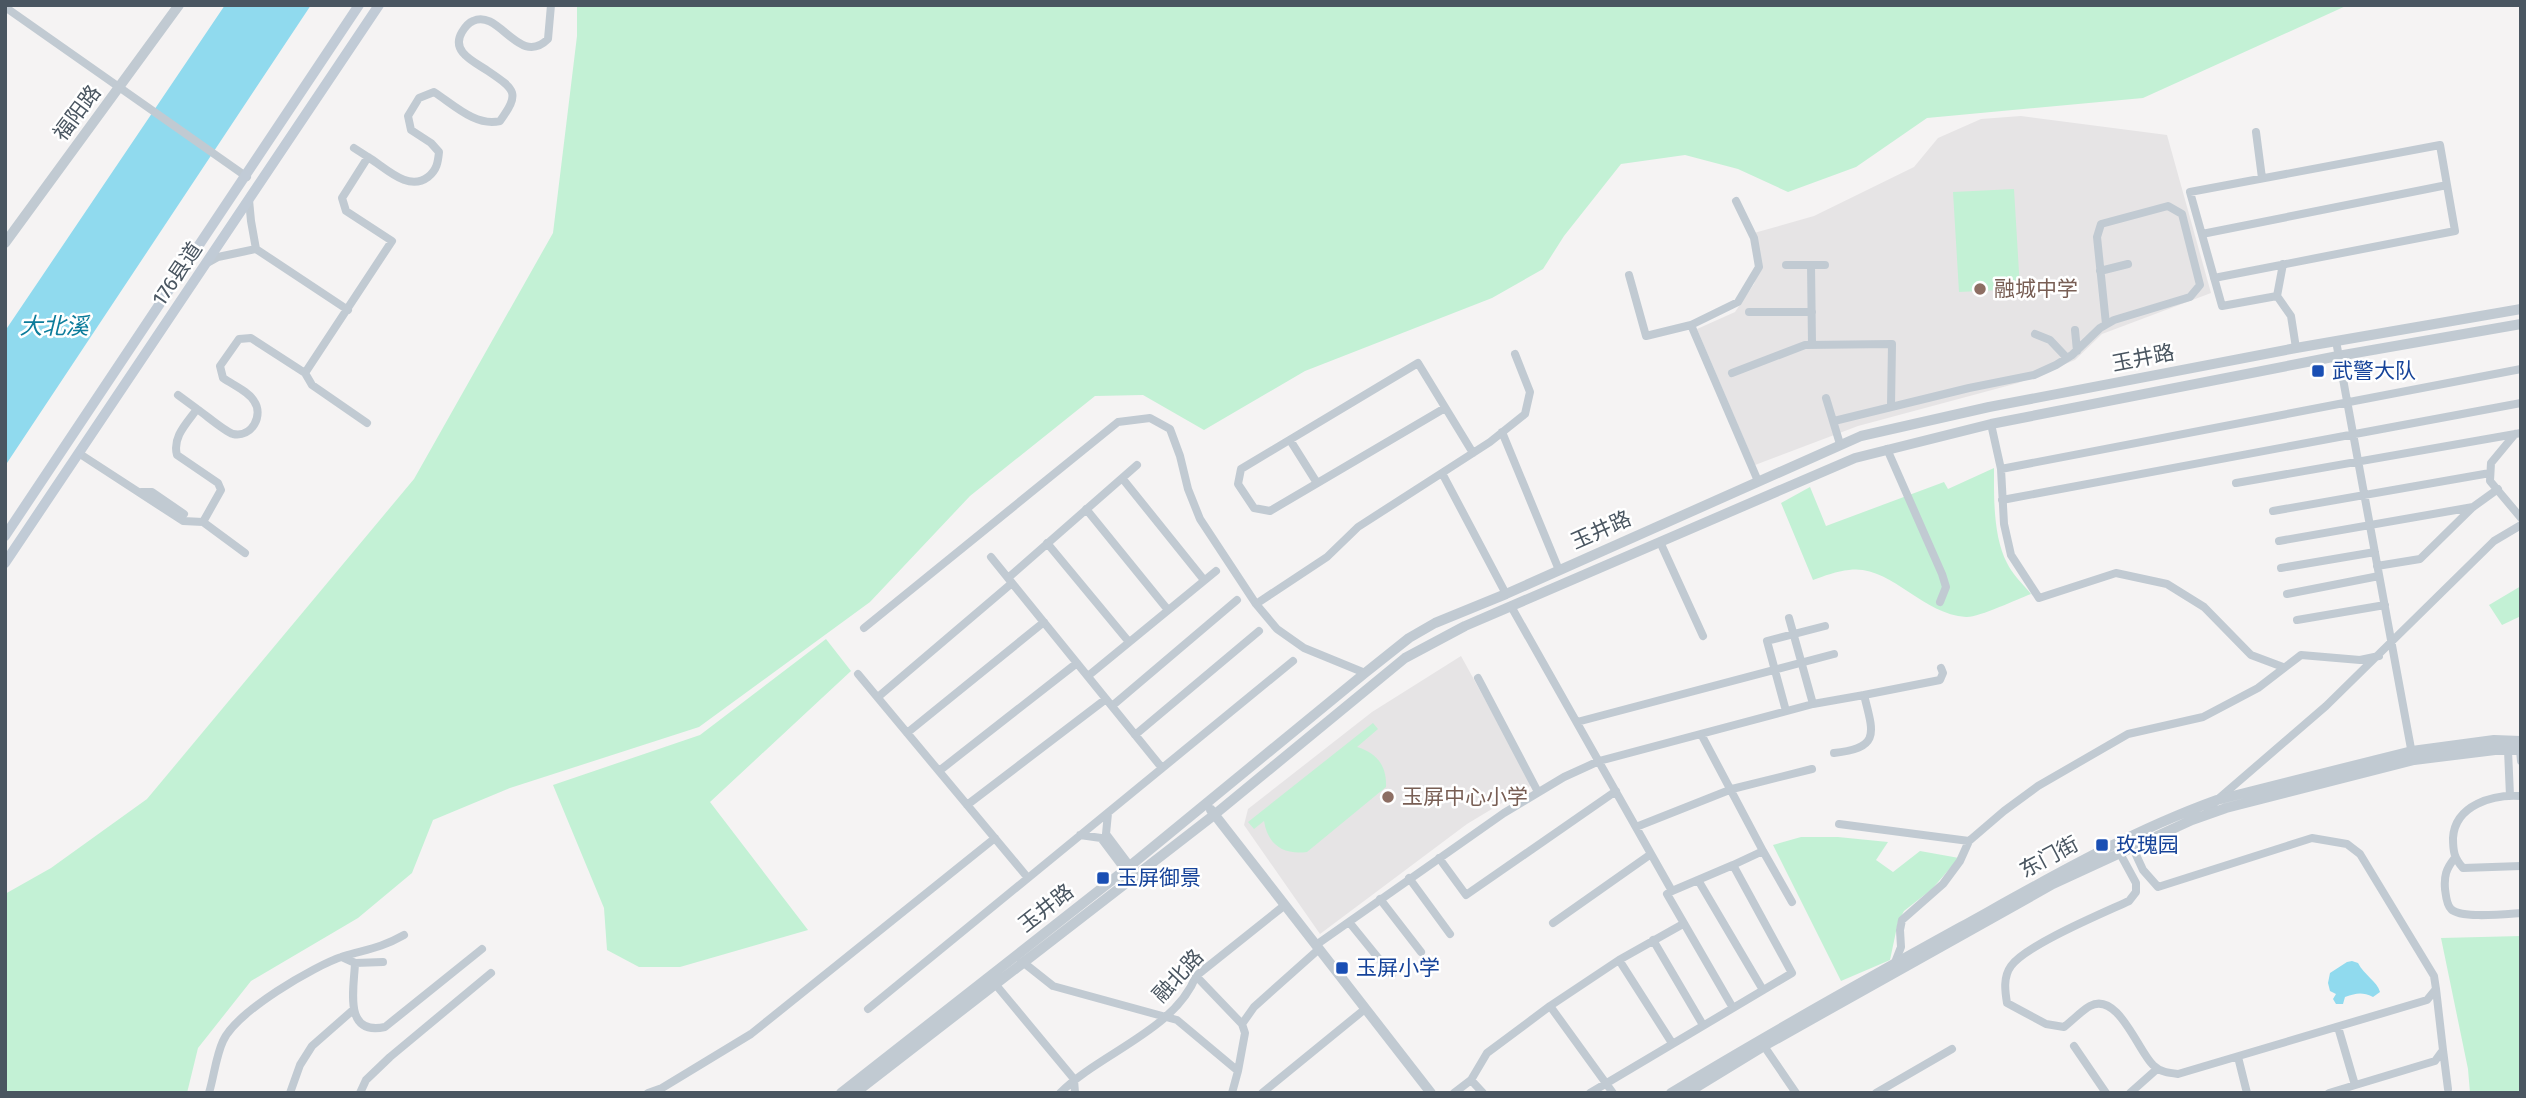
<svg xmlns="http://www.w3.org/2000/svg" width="2526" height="1098" viewBox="0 0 2526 1098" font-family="'Fira Sans','Noto Sans SC',sans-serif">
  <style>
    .education { fill: #e6e4e5 }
    .green { fill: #c3f1d5 }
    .water { fill: #90daee }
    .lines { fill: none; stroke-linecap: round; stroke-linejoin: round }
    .minor { stroke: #c1cad2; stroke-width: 8 }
    .tertiary { stroke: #c1cad2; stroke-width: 10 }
    .secondary { stroke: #c1cbd6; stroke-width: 10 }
    .education-dot { fill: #8d6e63; stroke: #fff; stroke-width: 2.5 }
    .transit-dot { fill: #1a4fb4; stroke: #fff; stroke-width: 2.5 }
    .labels { text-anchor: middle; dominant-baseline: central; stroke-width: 5; stroke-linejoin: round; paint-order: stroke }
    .street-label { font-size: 21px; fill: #4a5661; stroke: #fff }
    .education-label { font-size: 21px; fill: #785e54; stroke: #fff; text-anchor: start }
    .transit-label { font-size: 21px; fill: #164399; stroke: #fff; text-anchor: start }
    .water-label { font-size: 23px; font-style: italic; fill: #0c7c9b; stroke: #fff }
  </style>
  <rect width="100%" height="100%" fill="#f5f3f3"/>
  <path class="education" d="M2021 116 2167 135 2211 293 2102 334 2075 360 2018 383 1858 426 1755 465 1697 329 1735 312 1754 284 1760 268 1754 233 1814 216 1914 167 1938 138 1981 119Z
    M1461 656 1532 785 1467 824 1320 934 1244 825 1248 809 1372 712Z"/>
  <path class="green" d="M577 5H2348L2143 98 1927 118 1856 167 1788 192 1738 169 1685 155 1621 164 1564 236 1543 269 1492 298 1305 371 1204 430 1143 395 1095 396 970 496 870 602 699 727 510 788 433 820 412 873 358 918 251 981 198 1048 187 1093H5V894L51 868 147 799 414 479 553 233 577 36Z
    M2014 189 2020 289 1959 292 1953 192Z
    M1994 468C1994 498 1993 536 2007 563 2012 574 2023 584 2031 594 2017 599 1978 618 1966 617 1921 614 1890 564 1849 570 1837 571 1824 576 1813 580L1781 503 1810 487 1826 526 1944 482 1948 489Z
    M2521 586V616L2502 625 2489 605Z
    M826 639 851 671 710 802 808 930 680 967H639L607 950 604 908 553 785 700 735Z
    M1373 723 1378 729 1357 747C1377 753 1387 766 1386 787L1307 852C1283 855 1268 845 1264 821L1254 829 1248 822Z
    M1801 837H1838L1888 842 1876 860 1893 872 1920 851 1959 858 1932 889 1904 911 1898 922 1890 960 1841 981 1773 845Z
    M2521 936V1093H2470L2468 1069 2441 938Z"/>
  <path class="water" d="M225 5H311L5 466V331Z
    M2352 961 2358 963C2364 975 2377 981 2380 992L2373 997C2362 992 2357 993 2345 997L2343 1004H2336L2333 999 2336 994 2330 991 2328 983 2330 973 2347 962Z"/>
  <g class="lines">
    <path class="minor" d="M5 7 247 177
      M2256 132 2262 178
      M354 148 368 157
      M249 200 251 221 256 249 348 310
      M2202 234 2447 185
      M209 262 218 257 256 249
      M1786 265H1825
      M1811 265 1812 344
      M2100 271 2128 264
      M1629 275 1646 336 1691 325 1738 302 1759 267 1754 238 1736 201
      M2214 278 2455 231 2440 145 2190 192 2222 306 2277 296 2291 316 2296 348
      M2277 296 2283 264
      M1749 312H1812
      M1691 325 1758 481
      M2075 330 2077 351
      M2035 334 2050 340 2067 358
      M2336 341 2412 754
      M305 373 392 241 346 211 342 198 368 157C386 168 408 192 428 177 437 170 438 162 439 152L431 143 411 130 408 116 419 98 434 92C454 105 476 127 500 121 520 93 516 90 488 71 475 62 450 52 462 32 465 27 468 23 473 21 499 8 519 68 548 39L551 5
      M1732 373 1805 345 1892 344 1891 406
      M178 395 197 409
      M1826 398 1840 444
      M1445 408 1270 511 1254 508 1238 484 1241 469 1418 363 1473 453
      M1834 421 1969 388 2034 375 2056 365 2072 355 2100 328 2114 320 2190 297 2200 285 2182 214 2168 206 2101 224 2097 237 2106 324
      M1991 424 2001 469 2004 524 2011 555 2039 598 2116 573 2167 584 2204 607 2251 655 2283 667
      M1502 432 1559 570
      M2515 434 2491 463 2490 481 2521 518
      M1290 440 1317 483
      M1887 449 1942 574 1946 587 1940 602
      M80 454 183 521 203 522 245 553
      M2001 469 2521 369
      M1442 473 1506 594
      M1122 478 1204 580
      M2236 483 2521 433
      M141 492H152L184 514
      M2002 500 2521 403
      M1086 509 1168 610
      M2273 511 2490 473
      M203 522 221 490 218 483 177 455C172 437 187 423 197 409 206 415 224 431 233 434 252 438 264 415 254 401 248 391 233 385 223 378L220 366 239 339 251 338 305 373 312 385 367 423
      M2279 541 2473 507
      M1660 542 1703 636
      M1047 543 1129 642
      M991 557 1162 768
      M2377 566 2420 559 2473 507 2498 489
      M2281 568 2375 552
      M1008 578 1137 465
      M2287 594 2379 576
      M1256 604 1327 557 1358 527 1490 442 1525 414 1530 392 1515 354
      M1512 608 1672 891 1733 865 1792 973 1590 1093
      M1789 618 1813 704
      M2297 620 2385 605
      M864 628 1118 422 1150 418 1170 429 1180 456 1188 489 1200 519 1256 604 1277 629 1304 648 1365 673
      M858 674 1028 878
      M1088 676 1216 571
      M1478 678 1538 792
      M1864 695 1940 680 1943 673 1941 668
      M878 697 1012 583
      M1112 706 1237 600
      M1786 711 1767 641 1825 626
      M1577 722 1834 654
      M907 733 1044 622
      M1701 734 1763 851
      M1135 735 1259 631
      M2508 750 2510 796
      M2520 750 2521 761
      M939 771 1077 663
      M2521 796C2493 794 2455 805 2453 838 2453 851 2454 858 2463 868L2521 866
      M967 805 1106 699
      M1108 813 1106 834 1130 866
      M2205 815 2217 800 2326 706 2494 541 2521 525
      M1839 824 1969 841
      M1636 827 1732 789 1812 769
      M1080 835 1101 838 1125 870
      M2117 848 2136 883V892L2129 901C2103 913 2026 945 2011 966 2003 977 2005 991 2007 1003L2046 1024 2064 1027C2072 1021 2081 1011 2090 1006 2118 991 2138 1051 2153 1065 2160 1072 2169 1073 2178 1074L2427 1000 2436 989 2434 976 2360 854 2347 844 2312 838 2158 887 2143 870 2131 844
      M1439 858 1466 895 1616 791
      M2454 859C2446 869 2444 876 2445 889 2446 895 2446 904 2451 909 2460 919 2506 914 2521 913
      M1733 865 1763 851 1792 902
      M1409 878 1450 934
      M1698 880 1763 990
      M1672 891 1667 894 1733 1008
      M1380 899 1421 952
      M1349 922 1392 975
      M1553 923 1651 854
      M1653 940 1703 1025
      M1316 945 1504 813 1564 777 1599 761 1813 704 1864 695C1874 734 1880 748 1834 753
      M342 957 355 963C354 989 343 1036 385 1027L482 949
      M1619 960 1672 1043
      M355 963 383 962
      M1024 963 1053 986 1177 1020 1238 1071 1232 1093
      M1894 965 1901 947 1900 930 1902 920 1943 884 1960 861 1969 841 2004 811 2038 786 2128 734 2203 717 2258 688 2301 655 2360 660 2379 656
      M1196 976 1242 1024
      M996 985 1074 1079 1075 1093
      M1550 1006 1613 1093
      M868 1009 1293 661
      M2338 1027 2355 1085
      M1764 1046 1796 1093
      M2074 1046 2106 1093
      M2443 1050 2448 1089
      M2238 1057 2247 1093
      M1238 1071 1245 1033 1242 1024 1254 1007 1319 949
      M1471 1080 1483 1093
      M209 1093C214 1076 216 1056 223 1041 236 1012 313 966 344 956 368 949 381 948 404 935
      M290 1093 300 1065 312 1046 353 1010
      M360 1093 366 1080 390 1057 491 973
      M648 1093 662 1088 751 1034 995 838
      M1060 1093C1100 1053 1175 1030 1196 976L1285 905
      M1262 1093 1365 1009
      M1454 1093 1471 1080 1487 1053 1550 1006 1619 960 1683 924
      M1876 1093 1952 1049
      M2130 1093 2157 1069
      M2329 1093 2435 1061 2443 1050 2436 989"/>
    <path class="tertiary" d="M5 243 179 5
      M1211 810 1431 1093
      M841 1093 1125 870 1365 673 1409 638 1435 623 1506 594 1861 436 1989 407 2296 348 2521 309
      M855 1093 1214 815 1405 658 1465 626 1855 458 1991 424 2338 356 2521 324
      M1671 1093C1766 1035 1863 981 1961 927 2044 881 2128 832 2217 800L2412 751 2494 740 2521 741
      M1687 1093 1764 1046 2053 884 2192 820 2226 808 2414 760 2495 750H2521"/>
    <path class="secondary" d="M5 536 359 5
      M5 563 379 5"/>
  </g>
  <g class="education-dot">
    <circle cx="1980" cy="289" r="7"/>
    <circle cx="1388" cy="797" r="7"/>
  </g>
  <g class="transit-dot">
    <rect x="2311" y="364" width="14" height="14" rx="3.5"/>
    <rect x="2095" y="838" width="14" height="14" rx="3.5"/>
    <rect x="1096" y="871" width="14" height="14" rx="3.5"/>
    <rect x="1335" y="961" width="14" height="14" rx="3.5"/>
  </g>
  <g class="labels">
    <g class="street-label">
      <text transform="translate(77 113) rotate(-53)">福阳路</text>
      <text transform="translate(177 274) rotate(-56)">176县道</text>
      <text transform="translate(2143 358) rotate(-11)">玉井路</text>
      <text transform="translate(1601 530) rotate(-24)">玉井路</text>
      <text transform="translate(2049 857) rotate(-28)">东门街</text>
      <text transform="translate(1046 908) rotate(-38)">玉井路</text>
      <text transform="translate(1178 976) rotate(-47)">融北路</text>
    </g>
    <g class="education-label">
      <text x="1994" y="289">融城中学</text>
      <text x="1402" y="797">玉屏中心小学</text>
    </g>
    <g class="transit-label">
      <text x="2332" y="371">武警大队</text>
      <text x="2116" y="845">玫瑰园</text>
      <text x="1117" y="878">玉屏御景</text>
      <text x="1356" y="968">玉屏小学</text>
    </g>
    <g class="water-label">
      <text x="54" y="326">大北溪</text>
    </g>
  </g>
  <rect width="2526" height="1098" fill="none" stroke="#4a5661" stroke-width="14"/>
</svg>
